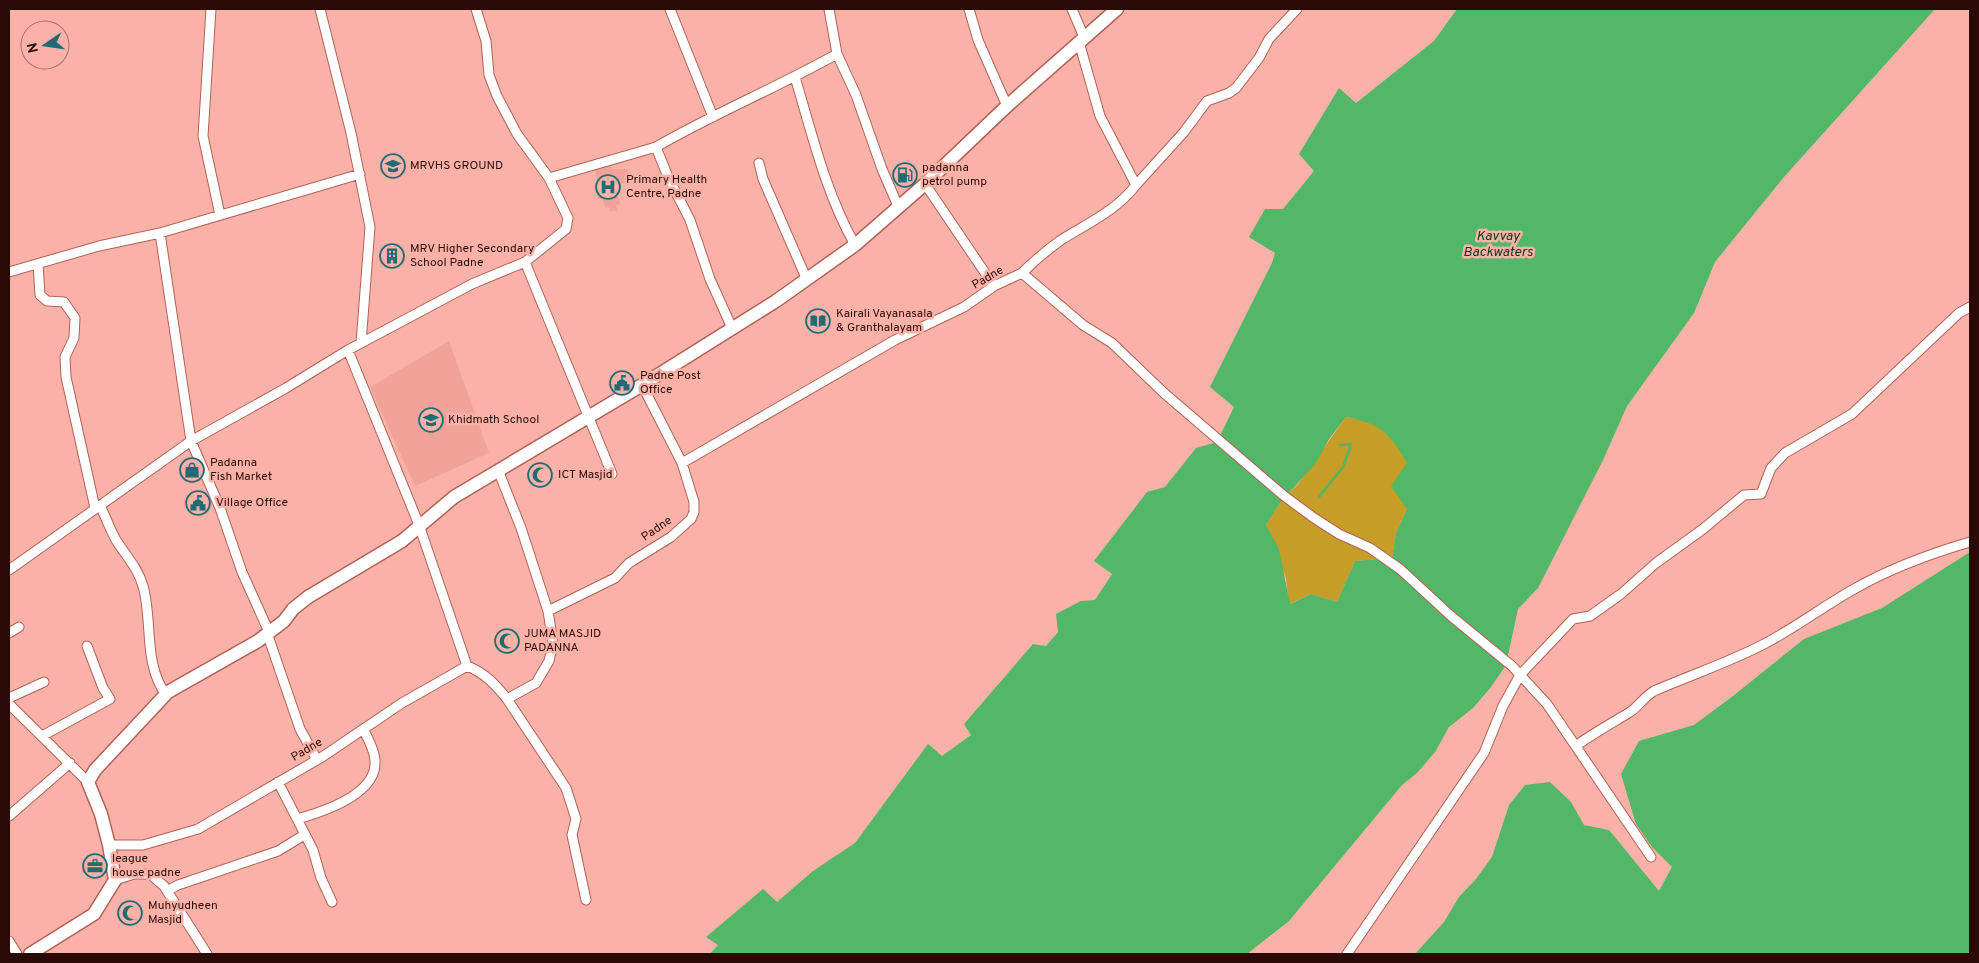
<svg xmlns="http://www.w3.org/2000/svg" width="1979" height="963" viewBox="0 0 1979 963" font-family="Overpass,sans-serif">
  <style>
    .built { fill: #f1a399 }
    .green { fill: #c69d27 }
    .water { fill: #52b766; fill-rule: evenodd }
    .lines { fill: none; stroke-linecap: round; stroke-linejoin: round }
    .stream { stroke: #52b766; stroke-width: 2.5 }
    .street-casing { stroke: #b36157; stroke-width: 11 }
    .secondary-casing { stroke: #b36157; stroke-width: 15 }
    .street { stroke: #fff; stroke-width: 9 }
    .secondary { stroke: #fff; stroke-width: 12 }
    .labels { text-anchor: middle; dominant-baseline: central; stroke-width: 5; stroke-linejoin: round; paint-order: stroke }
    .poi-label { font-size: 12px; fill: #2a0a07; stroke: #fab2a8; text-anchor: start }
    .street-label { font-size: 12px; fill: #2a0a07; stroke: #fab2a8 }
    .water-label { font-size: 14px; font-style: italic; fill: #0e3718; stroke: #fab2a8 }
  </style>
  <rect width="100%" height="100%" fill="#fab2a8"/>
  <path class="built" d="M610 164 612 169H627L630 182 615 185 620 204 616 205 617 211 610 212 609 207 605 208 603 199H598L596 190 600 188 594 168Z
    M449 341 489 453 415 486 370 387Z"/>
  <path class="green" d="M1346 417 1371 422 1394 439 1407 463V509L1396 533 1392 558 1355 561 1337 602 1311 594 1289 604 1286 578 1266 525 1280 503 1299 483Z"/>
  <path class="water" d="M1457 9H1935L1783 178 1715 262 1694 313 1627 406 1603 460 1538 588 1518 609 1506 665 1491 687 1473 708 1449 727 1435 752 1417 773 1402 785 1289 921 1247 954H710L718 945 706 937 763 889 777 902 813 871 855 843 928 744 942 756 971 735 964 724 1033 644 1046 646 1058 632 1056 614 1081 601 1095 600 1112 574 1094 561 1147 492 1165 487 1196 448 1217 442 1234 407 1210 387 1272 263 1275 253 1249 237 1265 209H1283L1314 171 1299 154 1339 88 1356 103 1434 41ZM1346 417C1381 424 1389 432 1407 463L1391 486 1407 509 1396 533 1392 558 1355 561 1337 602 1311 594 1290 604 1279 549 1266 525 1280 503 1316 463 1329 439Z
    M1970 552V954H1415L1444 922 1459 897 1476 879 1492 857 1509 805 1525 785 1550 782 1571 802 1584 825 1609 830 1659 891 1672 867 1652 847 1636 824 1621 774 1639 741 1694 725 1733 696 1804 639 1882 608Z"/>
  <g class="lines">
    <path class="stream" d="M1319 497 1343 467 1351 444 1340 445"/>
    <g class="street-casing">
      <path id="street" d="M211 9 203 136 220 215
        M320 9 351 133 370 227 361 343
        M670 9 713 117
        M969 9 978 40 1007 106
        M1072 9 1084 37
        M837 54 856 95 882 169 898 206
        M795 77C812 134 826 194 855 245
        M656 147C715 113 778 87 837 54L829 9
        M759 163 763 179 807 280
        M549 178 656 147 668 177 690 220 710 279 732 328
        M925 184 994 286
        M1136 185 1184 132 1207 101 1229 93 1236 88 1259 58 1269 39 1297 9
        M160 233 191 441 220 508 242 572 269 632
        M525 262 612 474
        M38 264 40 295 47 301 64 302 75 318 74 338 65 357 66 377 95 508
        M9 272 99 246 160 233 360 174
        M1022 273C1034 261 1047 250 1061 240 1088 223 1116 211 1136 185L1100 116 1079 42
        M348 350 419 525 467 666
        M642 385 682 463
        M498 470 521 528 548 611
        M100 505C105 516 110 529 116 540 126 556 138 568 143 586 153 622 143 663 166 695
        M9 570 191 441 286 388 348 350 472 284 525 262 566 229 568 218 549 178 517 134 497 96 489 75 486 41 476 9
        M9 633 19 627
        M267 633 300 729 317 760
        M9 698 44 682
        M507 699 566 788 576 819 572 835 586 900
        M9 704 88 782
        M42 736 110 699 103 688 87 646
        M1577 745C1594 733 1612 723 1630 712 1639 706 1644 697 1654 691 1691 675 1730 662 1766 643 1796 627 1824 606 1854 589 1891 568 1929 554 1970 542
        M278 782 313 850 321 878 332 902
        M9 816 70 763
        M297 819C322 812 376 795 375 762 375 751 368 738 363 729
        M109 845H143L198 829 322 757 402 703 467 666C485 673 495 684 507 699L536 683 549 661 553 643 548 611 615 578 629 563 671 537 691 519 694 512V502L682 463 895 340 964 307 994 286 1022 273 1083 325 1112 343 1164 393 1283 495 1314 518 1339 534 1370 548 1400 569 1451 616 1512 666 1547 704 1651 857
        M115 880 134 874H150L164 886 207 954
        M167 891 178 885 278 851 304 835
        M9 941 17 954
        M1347 954 1484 753 1503 706 1520 675 1573 619 1590 616 1621 594 1656 563 1703 529 1744 495 1761 494 1771 468 1785 453 1852 414 1959 313 1970 307"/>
    </g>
    <g class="secondary-casing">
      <path id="secondary" d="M30 954 94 914 115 880 109 845 101 814 88 782 95 770 168 692 258 641 284 621 293 609 308 597 402 541 454 497 642 385 776 301 855 245 925 184 1007 106 1117 9"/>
    </g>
    <use href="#street" class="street"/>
    <use href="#secondary" class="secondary"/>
  </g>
  <defs>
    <g id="school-ring" transform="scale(1.25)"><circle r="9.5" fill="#fab2a8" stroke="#216b75" stroke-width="1.5"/><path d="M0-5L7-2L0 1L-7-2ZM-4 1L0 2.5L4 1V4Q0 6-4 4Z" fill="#216b75"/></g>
    <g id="fuel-ring" transform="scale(1.25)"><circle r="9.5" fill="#fab2a8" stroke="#216b75" stroke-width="1.5"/><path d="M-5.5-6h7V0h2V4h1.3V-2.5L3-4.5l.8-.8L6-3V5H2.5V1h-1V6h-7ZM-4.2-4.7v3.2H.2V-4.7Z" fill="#216b75"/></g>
    <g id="hospital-ring" transform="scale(1.25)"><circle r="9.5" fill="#fab2a8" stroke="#216b75" stroke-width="1.5"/><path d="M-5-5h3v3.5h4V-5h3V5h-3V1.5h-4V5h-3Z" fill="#216b75"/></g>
    <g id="building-ring" transform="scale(1.25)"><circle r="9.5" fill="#fab2a8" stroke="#216b75" stroke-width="1.5"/><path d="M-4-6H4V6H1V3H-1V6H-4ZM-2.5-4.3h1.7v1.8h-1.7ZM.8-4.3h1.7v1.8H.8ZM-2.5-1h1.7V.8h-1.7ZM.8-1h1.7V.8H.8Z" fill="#216b75"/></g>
    <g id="library-ring" transform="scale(1.25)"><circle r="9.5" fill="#fab2a8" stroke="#216b75" stroke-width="1.5"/><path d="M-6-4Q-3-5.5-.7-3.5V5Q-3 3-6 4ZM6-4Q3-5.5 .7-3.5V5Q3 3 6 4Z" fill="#216b75"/></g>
    <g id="civic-ring" transform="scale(1.25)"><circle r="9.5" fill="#fab2a8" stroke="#216b75" stroke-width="1.5"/><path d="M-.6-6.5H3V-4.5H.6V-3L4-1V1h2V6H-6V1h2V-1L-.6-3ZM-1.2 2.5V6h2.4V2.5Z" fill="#216b75"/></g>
    <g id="shop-ring" transform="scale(1.25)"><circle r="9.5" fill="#fab2a8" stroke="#216b75" stroke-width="1.5"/><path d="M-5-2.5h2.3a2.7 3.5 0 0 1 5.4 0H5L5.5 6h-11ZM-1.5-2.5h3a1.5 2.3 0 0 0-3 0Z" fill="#216b75"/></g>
    <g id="mosque-ring" transform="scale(1.25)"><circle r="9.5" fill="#fab2a8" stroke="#216b75" stroke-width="1.5"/><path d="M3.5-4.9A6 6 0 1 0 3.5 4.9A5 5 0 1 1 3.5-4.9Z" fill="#216b75"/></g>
    <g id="office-ring" transform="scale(1.25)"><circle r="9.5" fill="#fab2a8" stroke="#216b75" stroke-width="1.5"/><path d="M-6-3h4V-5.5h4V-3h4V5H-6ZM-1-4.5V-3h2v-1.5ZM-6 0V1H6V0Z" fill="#216b75"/></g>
  </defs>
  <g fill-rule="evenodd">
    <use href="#school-ring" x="393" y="166"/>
    <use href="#fuel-ring" x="905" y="175"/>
    <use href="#hospital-ring" x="608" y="187"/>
    <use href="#building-ring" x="392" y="256"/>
    <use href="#library-ring" x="818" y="321"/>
    <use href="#civic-ring" x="622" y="383"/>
    <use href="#school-ring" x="431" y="420"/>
    <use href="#shop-ring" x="192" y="470"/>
    <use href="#mosque-ring" x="540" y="475"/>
    <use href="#civic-ring" x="198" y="503"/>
    <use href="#mosque-ring" x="507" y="641"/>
    <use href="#office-ring" x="95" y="866"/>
    <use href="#mosque-ring" x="130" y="913"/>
  </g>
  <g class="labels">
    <g class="poi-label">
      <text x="410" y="166">MRVHS GROUND</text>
      <text x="922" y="168">padanna<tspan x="922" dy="14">petrol pump</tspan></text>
      <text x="626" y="180">Primary Health<tspan x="626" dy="14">Centre, Padne</tspan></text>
      <text x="410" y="249">MRV Higher Secondary<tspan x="410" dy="14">School Padne</tspan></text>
      <text x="836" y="314">Kairali Vayanasala<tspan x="836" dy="14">&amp; Granthalayam</tspan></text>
      <text x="640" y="376">Padne Post<tspan x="640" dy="14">Office</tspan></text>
      <text x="448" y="420">Khidmath School</text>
      <text x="210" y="463">Padanna<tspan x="210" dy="14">Fish Market</tspan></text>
      <text x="558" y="475">ICT Masjid</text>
      <text x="216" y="503">Village Office</text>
      <text x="524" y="634">JUMA MASJID<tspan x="524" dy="14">PADANNA</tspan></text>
      <text x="112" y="859">league<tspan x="112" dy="14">house padne</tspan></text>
      <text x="148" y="906">Muhyudheen<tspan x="148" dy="14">Masjid</tspan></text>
    </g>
    <g class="street-label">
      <text transform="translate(988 278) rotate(-30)">Padne</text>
      <text transform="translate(657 529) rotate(-35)">Padne</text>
      <text transform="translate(307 750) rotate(-31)">Padne</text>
    </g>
    <g class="water-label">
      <text x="1498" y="236">Kavvay<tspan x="1498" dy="16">Backwaters</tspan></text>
    </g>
  </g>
  <rect width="1979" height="963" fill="none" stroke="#2a0a07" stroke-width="20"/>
  <g transform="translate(45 45) rotate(257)"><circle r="24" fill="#fab2a8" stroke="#a76f68"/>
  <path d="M0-4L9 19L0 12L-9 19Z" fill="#216b75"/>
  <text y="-8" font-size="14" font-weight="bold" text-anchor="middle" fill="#2a0a07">N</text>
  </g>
</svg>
